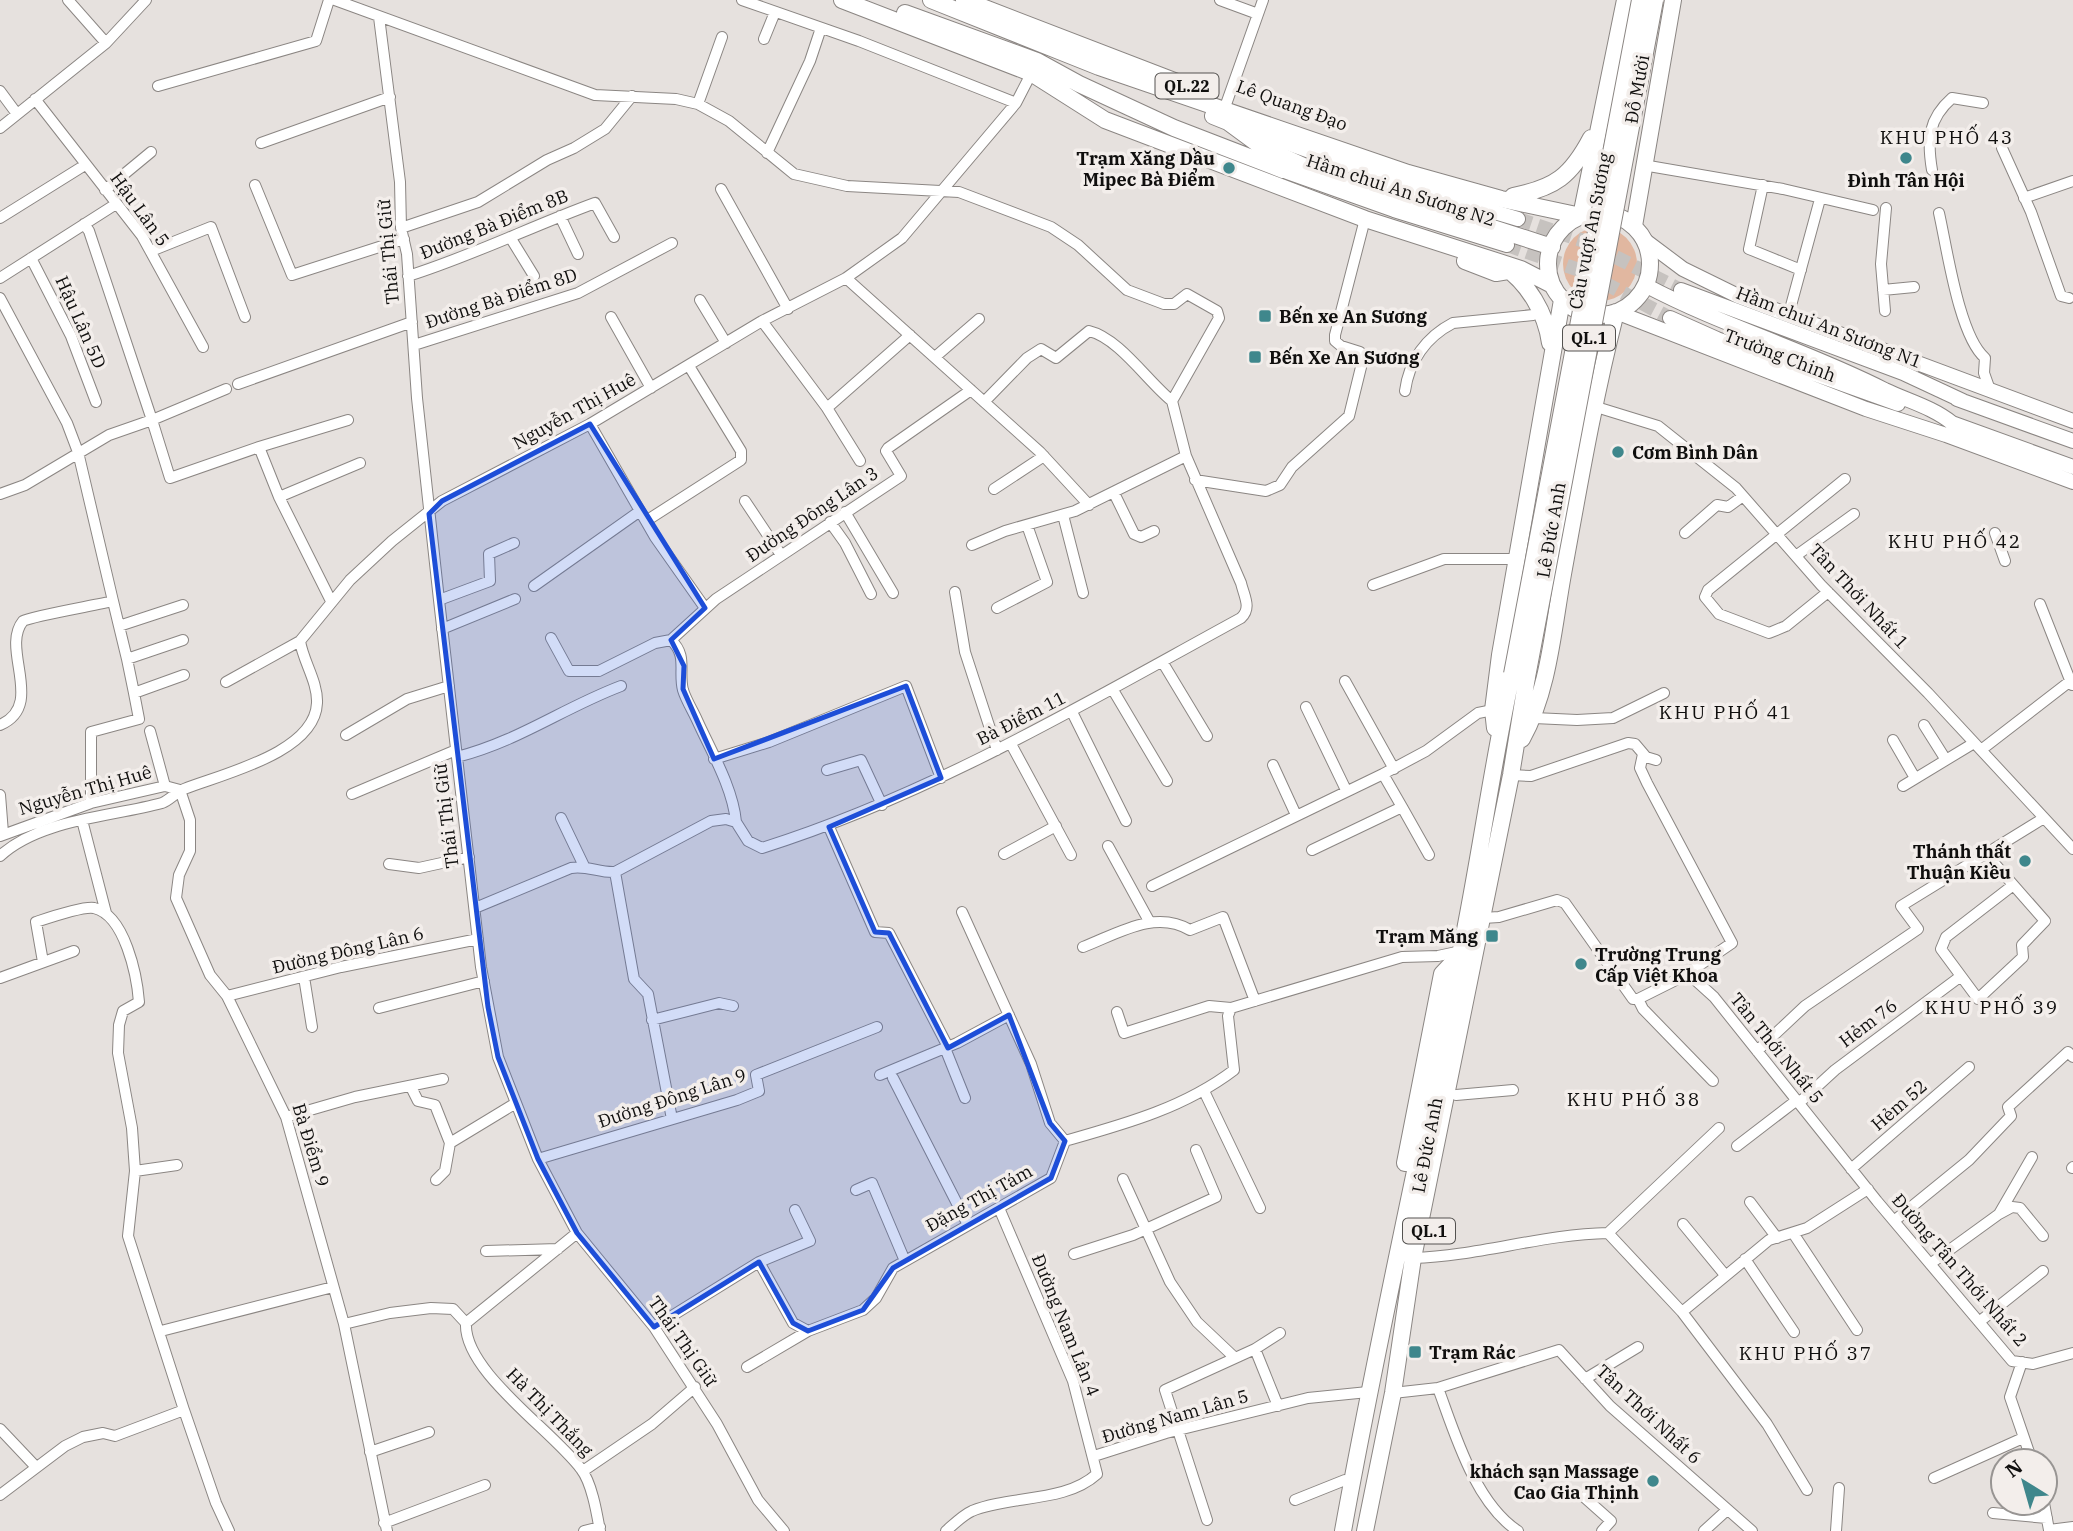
<svg xmlns="http://www.w3.org/2000/svg" width="2073" height="1531" viewBox="0 0 2073 1531" font-family="'IBM Plex Serif',serif">
  <style>
    .green { fill: #e1b7a0 }
    .lines { fill: none; stroke-linecap: round; stroke-linejoin: round }
    .major-tunnel { stroke: #c6c2bf; stroke-width: 14; stroke-dasharray: 14 7; stroke-linecap: butt }
    .minor-casing { stroke: #8b8683; stroke-width: 12 }
    .major-casing { stroke: #8b8683; stroke-width: 16 }
    .highway-casing { stroke: #8b8683; stroke-width: 18 }
    .minor { stroke: #fff; stroke-width: 10 }
    .major { stroke: #fff; stroke-width: 14 }
    .highway { stroke: #fff; stroke-width: 16 }
    .highway-bridge-casing { stroke: #8b8683; stroke-width: 18; stroke-linecap: butt }
    .highway-bridge { stroke: #fff; stroke-width: 16 }
    .marked { fill: #1d4ed8; fill-opacity: 0.2; stroke: #1d4ed8; stroke-width: 5; stroke-linejoin: round }
    .poi-dot { fill: #3f878c; stroke: #f3eeeb; stroke-width: 2.5 }
    .labels { text-anchor: middle; dominant-baseline: central; stroke-width: 7; stroke-linejoin: round; paint-order: stroke }
    .shield { fill: #f3eeeb; stroke: #545250; stroke-width: 2 }
    .shield-label { font-size: 16px; font-weight: bold; fill: #100f0e }
    .street-label { font-size: 18px; fill: #100f0e; stroke: #f3eeeb }
    .poi-label { font-size: 18px; font-weight: bold; fill: #100f0e; stroke: #f3eeeb; text-anchor: start }
    .neighbourhood-label { font-size: 19px; letter-spacing: 2px; fill: #100f0e; stroke: #f3eeeb }
  </style>
  <rect width="100%" height="100%" fill="#e6e1de"/>
  <path class="green" d="M1563 264a37 37 0 1 1 74 0a37 37 0 1 1-74 0Z"/>
  <g class="lines">
    <path class="major-tunnel" d="M1518 219 1584 241 1681 290
      M1507 245 1582 271 1670 318"/>
    <g class="minor-casing">
      <path id="minor" d="M68 0 106 43
        M335 0 595 95 676 99 698 104 729 121 794 174 847 186 959 192 1051 227 1078 245 1127 290 1164 304H1174L1187 294 1217 311 1219 318 1172 401 1186 456 1241 583C1244 596 1252 608 1241 618 1085 703 933 794 762 848L748 841 736 822 726 819 711 821 615 872C599 873 587 865 571 868L475 908
        M742 0 859 41 1016 103
        M1220 0 1258 14
        M379 17 400 182 401 228 407 254 417 398 439 600 481 967 498 1057 538 1159 577 1233 654 1327 717 1424 758 1500 784 1531
        M764 39 775 12
        M158 86 316 41 329 0
        M0 91 17 114
        M35 99 142 236 203 347
        M698 104 722 37
        M1224 110 1263 0
        M0 128 106 43 146 0
        M261 143 390 97
        M2002 148 2031 212 2061 296 2069 298
        M767 153 810 61 821 28
        M1643 165 1783 189 1873 210
        M1932 170C1927 140 1928 119 1952 98L1983 103
        M255 185 292 275 404 239
        M1763 185 1749 249 1801 270
        M721 189 788 309
        M105 190 151 152
        M2024 198 2073 181
        M1939 213C1947 248 1959 336 1985 358L1984 373 1990 390
        M560 216 578 254
        M0 218 85 165
        M84 224 89 231 152 420 226 389
        M401 228 478 202 547 160 574 148 605 129 632 96
        M510 237 534 276
        M151 251 211 227 245 317
        M31 258 71 336 96 402
        M408 276C472 256 532 226 595 203L614 237
        M0 278 116 204
        M846 278 1040 452 1089 505
        M1883 290 1914 287
        M0 298 67 423 78 452 113 601
        M700 300 726 343
        M1885 311 1881 264 1886 208
        M1789 313 1820 199
        M611 317 651 388
        M762 321 827 408
        M414 345 578 293 672 243
        M935 357 979 319
        M238 384 412 322
        M1405 391C1409 361 1426 337 1453 323L1533 315
        M984 402 1027 358 1041 349 1056 358 1089 331C1119 338 1148 382 1172 401
        M1593 406 1658 426 1736 488 1821 585 1928 693 2073 849
        M590 424 655 537 705 608
        M259 447 348 420
        M860 461 827 408 910 335
        M1195 480 1266 491 1280 485 1292 467 1349 416 1363 359 1360 352 1341 346 1335 341V335L1365 219
        M994 489 1044 456
        M1114 493 1134 534 1141 537 1154 531
        M0 494 25 485 109 435 152 420 170 478 259 447 279 497 331 601
        M279 497 360 463
        M745 501 781 555
        M845 512 893 593
        M1063 515 1083 593
        M646 521 741 460V451L689 366
        M830 522 845 543 871 594
        M1685 533 1717 505 1728 507 1743 496
        M1995 533 2005 561
        M972 545 1005 531 1075 511 1186 456
        M1797 555 1854 514
        M1373 585 1444 559H1518
        M534 586 640 511
        M955 592 965 652 997 750
        M1828 592 1786 626 1769 633 1719 614 1705 597 1708 590 1845 479
        M439 600 490 581 489 554 514 543
        M2040 604 2072 685
        M997 608 1047 582 1027 525
        M119 626 127 659 183 640
        M442 629 515 599
        M551 638 569 671H599L655 643 671 640C688 656 678 671 683 690 686 700 693 711 697 720 711 751 733 788 736 822
        M671 640 716 599 901 476 886 451 888 448 971 390
        M127 659 134 693
        M1163 663 1207 736
        M1345 681 1394 769
        M226 682 300 641
        M1113 690 1167 781
        M1306 707 1346 790
        M1072 712 1126 821
        M1534 718 1577 720 1613 718 1664 693
        M0 725C46 705 0 649 23 621 32 616 97 605 113 601L119 626 183 605
        M1924 725 1946 760
        M150 731 165 786
        M346 735 407 699 449 686
        M1893 740 1915 778
        M1011 744 1071 855
        M1981 750 2073 679
        M1643 754 1640 768 1647 783 1732 943 1682 977
        M457 757C519 741 563 708 621 686
        M714 759 769 742 906 686 941 778
        M1273 765 1296 815
        M827 770 861 760 882 805
        M1511 775 1531 776 1628 743 1635 744 1646 757 1656 760
        M1903 786 1974 743
        M180 790 190 820V851L179 875 176 898 210 975 227 996 286 1117 344 1324 387 1531
        M352 794 456 750
        M0 795 3 833
        M91 803V732L139 719 134 693 184 675
        M1402 807 1429 855
        M561 818 584 866
        M82 820 106 913
        M829 827 875 932 889 933 948 1047
        M0 836 91 803 165 786 180 790
        M1108 846 1149 921
        M1312 850 1402 807 1383 774
        M1004 854 1056 826
        M1987 855 2045 921 2022 945 2023 957 1978 999 1941 949 1946 937 2012 886
        M0 856C40 819 111 817 162 803 170 800 176 792 184 789 222 774 315 753 317 703 318 682 303 661 300 641L350 580 392 541 442 501 590 424 762 321 846 278 902 238 1016 103 1033 70
        M389 864 419 868 469 857
        M615 872 634 979 648 994 672 1119
        M1152 886 1383 774 1426 751 1478 713 1493 710
        M962 912 1031 1064 1050 1123 1065 1141
        M1483 918 1499 917 1557 900 1565 903 1633 999H1638L1682 977 1693 978 1714 997 1877 1201 2012 1361 2033 1364 2073 1353
        M1083 947C1117 934 1155 909 1190 930L1223 917 1255 1001
        M304 977 312 1027
        M0 978 74 951
        M227 996 341 967 478 939
        M1638 999 1643 1009 1713 1081
        M379 1008 484 981
        M1117 1012 1124 1033 1209 1006 1231 1008
        M652 1020 719 1003 733 1006
        M945 1048 965 1098
        M1757 1051 1805 1006 1918 929 1901 906 2044 818
        M880 1075 957 1043 1009 1015
        M893 1078 968 1225
        M411 1087 418 1101 435 1105 450 1143 516 1103
        M1204 1091 1260 1208
        M1456 1095 1513 1090
        M1799 1103 1835 1070 1961 976
        M286 1117 355 1097 443 1079
        M1737 1146 1797 1100
        M538 1159 737 1100 759 1091 756 1075 877 1027
        M2072 1168 2073 1167
        M1851 1169 1969 1067
        M135 1171 177 1165
        M1123 1179 1170 1282 1197 1322 1234 1357
        M436 1180 445 1171 450 1143
        M856 1190 872 1183 905 1261
        M1750 1202 1777 1238
        M1999 1214 2012 1207 2020 1208 2043 1236
        M1894 1221 1969 1160 2011 1116 2008 1107 2068 1052 2073 1057
        M1683 1224 1725 1275
        M577 1233 466 1323C463 1371 553 1431 581 1469 592 1483 597 1514 600 1531
        M1608 1233 1719 1128
        M1793 1233 1857 1330
        M486 1251 558 1249
        M1074 1254 1133 1235 1216 1197 1196 1150
        M1413 1258C1479 1256 1543 1234 1608 1233L1682 1312 1769 1240 1807 1228 1868 1189
        M1745 1259 1794 1332
        M759 1262 793 1323 808 1331
        M1930 1264 1999 1214 2032 1157
        M1682 1312 1767 1424 1807 1490
        M1979 1322 2043 1271
        M344 1324 390 1313 431 1308 453 1309 466 1323
        M654 1327 759 1262 810 1241 795 1210
        M161 1331 333 1287
        M1255 1349 1278 1406
        M2022 1362 2010 1397 2032 1461
        M747 1367 808 1331 863 1310 876 1298 893 1268 1051 1178 1065 1141C1125 1124 1184 1108 1234 1070L1228 1016 1231 1008 1402 957 1438 956 1461 951
        M1585 1379 1638 1347
        M1438 1388C1455 1434 1475 1503 1518 1531
        M1393 1393 1438 1388 1559 1350 1610 1406 1752 1531
        M184 1410 216 1503 229 1531
        M0 1429 36 1467
        M370 1452 429 1432
        M1094 1456 1166 1433 1308 1398 1368 1392
        M583 1471 652 1424 695 1387
        M1934 1478 2023 1438
        M0 1495 65 1446 83 1437 103 1433 115 1436 184 1410 128 1236 135 1171 132 1128 118 1053 119 1025 123 1011 139 1002C137 976 125 915 94 908 83 906 48 918 36 922L43 962
        M1584 1497 1611 1521 1602 1531
        M1295 1500 1345 1480
        M2044 1503 2049 1530 2073 1527
        M1993 1513 2047 1518
        M1207 1520 1165 1390 1255 1349 1280 1333
        M384 1523 485 1485
        M584 1531 600 1527
        M946 1531C954 1524 963 1515 972 1511 1011 1495 1065 1503 1097 1474L1073 1381 999 1208
        M1704 1531 1727 1510
        M1836 1531 1839 1488"/>
    </g>
    <g class="major-casing">
      <path id="major" d="M1237 125 1404 185 1518 219
        M1287 172 1394 210 1507 245
        M1643 239 1683 269 1738 296 2073 421
        M1645 285C1722 326 1807 350 1885 390 1908 401 1932 407 1952 423L2073 467
        M1681 290 1903 373 1963 401
        M1616 312 1866 409 1946 435 2073 482
        M1670 318 1717 339 1898 404
        M1957 399 2073 441"/>
    </g>
    <g class="highway-casing">
      <path id="highway" d="M842 0 1031 73 1105 120 1365 219 1521 269 1552 285
        M931 0 1099 67 1408 173 1501 199 1581 216
        M964 0 1182 84
        M905 13 1037 61 1079 84 1174 128 1283 170H1305
        M1213 116 1228 122 1262 147 1312 170 1552 247
        M1513 196C1555 188 1571 176 1591 138
        M1548 264a51 51 0 1 1 102 0a51 51 0 1 1-102 0Z
        M1581 216 1625 0
        M1634 226 1673 0
        M1465 261 1496 273 1514 270
        M1503 266C1528 283 1546 313 1550 343
        M1495 728 1493 710 1500 655 1562 300
        M1522 739C1549 690 1553 629 1563 574 1579 486 1594 398 1616 312
        M1405 1163 1442 974 1458 957
        M1343 1531C1378 1336 1422 1144 1461 950 1480 858 1492 765 1512 674
        M1365 1531 1393 1393 1413 1258 1511 775 1527 677"/>
    </g>
    <use href="#minor" class="minor"/>
    <use href="#major" class="major"/>
    <use href="#highway" class="highway"/>
    <g class="highway-bridge-casing">
      <path id="highway-bridge" d="M1512 674 1640 0
        M1527 677 1655 0"/>
    </g>
    <use href="#highway-bridge" class="highway-bridge"/>
  </g>
  <path class="marked" d="M590 424 705 608 671 640 684 666 683 689 714 759 906 686 941 778 829 827 875 932 889 933 948 1048 1009 1015 1050 1123 1065 1141 1051 1178 893 1268 863 1310 808 1331 793 1323 759 1262 654 1327 577 1233 538 1159 498 1057 488 1007 429 514 442 501Z"/>
  <g class="poi-dot">
    <circle cx="1906" cy="158" r="7"/>
    <circle cx="1229" cy="168" r="7"/>
    <rect x="1258" y="309" width="14" height="14" rx="3.5"/>
    <rect x="1248" y="350" width="14" height="14" rx="3.5"/>
    <circle cx="1618" cy="452" r="7"/>
    <circle cx="2025" cy="861" r="7"/>
    <rect x="1485" y="929" width="14" height="14" rx="3.5"/>
    <circle cx="1581" cy="964" r="7"/>
    <rect x="1408" y="1345" width="14" height="14" rx="3.5"/>
    <circle cx="1653" cy="1481" r="7"/>
  </g>
  <g class="labels">
    <g class="shield">
      <rect x="1155.5" y="73.5" width="63" height="25" rx="5"/>
      <rect x="1563" y="325.5" width="52" height="25" rx="5"/>
      <rect x="1403" y="1218.5" width="52" height="25" rx="5"/>
    </g>
    <g class="shield-label">
      <text x="1187" y="86">QL.22</text>
      <text x="1589" y="338">QL.1</text>
      <text x="1429" y="1231">QL.1</text>
    </g>
    <g class="street-label">
      <text transform="translate(1637 89) rotate(-80)">Đỗ Mười</text>
      <text transform="translate(1292 105) rotate(20)">Lê Quang Đạo</text>
      <text transform="translate(1401 190) rotate(18)">Hầm chui An Sương N2</text>
      <text transform="translate(140 209) rotate(54)">Hậu Lân 5</text>
      <text transform="translate(494 224) rotate(-22)">Đường Bà Điểm 8B</text>
      <text transform="translate(1590 231) rotate(-79)">Cầu vượt An Sương</text>
      <text transform="translate(388 252) rotate(-95)">Thái Thị Giữ</text>
      <text transform="translate(501 298) rotate(-18)">Đường Bà Điểm 8D</text>
      <text transform="translate(81 322) rotate(66)">Hậu Lân 5D</text>
      <text transform="translate(1829 327) rotate(21)">Hầm chui An Sương N1</text>
      <text transform="translate(1780 355) rotate(21)">Trường Chinh</text>
      <text transform="translate(574 411) rotate(-29)">Nguyễn Thị Huê</text>
      <text transform="translate(812 514) rotate(-34)">Đường Đông Lân 3</text>
      <text transform="translate(1551 530) rotate(-80)">Lê Đức Anh</text>
      <text transform="translate(1859 596) rotate(47)">Tân Thới Nhất 1</text>
      <text transform="translate(1021 718) rotate(-27)">Bà Điểm 11</text>
      <text transform="translate(85 790) rotate(-16)">Nguyễn Thị Huê</text>
      <text transform="translate(446 816) rotate(-97)">Thái Thị Giữ</text>
      <text transform="translate(348 950) rotate(-13)">Đường Đông Lân 6</text>
      <text transform="translate(1868 1023) rotate(-37)">Hẻm 76</text>
      <text transform="translate(1777 1048) rotate(51)">Tân Thới Nhất 5</text>
      <text transform="translate(672 1098) rotate(-18)">Đường Đông Lân 9</text>
      <text transform="translate(1899 1105) rotate(-41)">Hẻm 52</text>
      <text transform="translate(311 1145) rotate(73)">Bà Điểm 9</text>
      <text transform="translate(1427 1145) rotate(-79)">Lê Đức Anh</text>
      <text transform="translate(979 1198) rotate(-29)">Đặng Thị Tám</text>
      <text transform="translate(1960 1270) rotate(49)">Đường Tân Thới Nhất 2</text>
      <text transform="translate(1066 1325) rotate(68)">Đường Nam Lân 4</text>
      <text transform="translate(683 1341) rotate(55)">Thái Thị Giữ</text>
      <text transform="translate(550 1412) rotate(46)">Hà Thị Thắng</text>
      <text transform="translate(1649 1414) rotate(43)">Tân Thới Nhất 6</text>
      <text transform="translate(1175 1416) rotate(-16)">Đường Nam Lân 5</text>
    </g>
    <g class="poi-label">
      <text x="1215" y="158" text-anchor="end">Trạm Xăng Dầu<tspan x="1215" dy="21">Mipec Bà Điểm</tspan></text>
      <text x="1906" y="180" text-anchor="middle">Đình Tân Hội</text>
      <text x="1279" y="316">Bến xe An Sương</text>
      <text x="1269" y="357">Bến Xe An Sương</text>
      <text x="1632" y="452">Cơm Bình Dân</text>
      <text x="2011" y="851" text-anchor="end">Thánh thất<tspan x="2011" dy="21">Thuận Kiều</tspan></text>
      <text x="1478" y="936" text-anchor="end">Trạm Măng</text>
      <text x="1595" y="954">Trường Trung<tspan x="1595" dy="21">Cấp Việt Khoa</tspan></text>
      <text x="1429" y="1352">Trạm Rác</text>
      <text x="1639" y="1471" text-anchor="end">khách sạn Massage<tspan x="1639" dy="21">Cao Gia Thịnh</tspan></text>
    </g>
    <g class="neighbourhood-label">
      <text x="1947" y="137">KHU PHỐ 43</text>
      <text x="1955" y="541">KHU PHỐ 42</text>
      <text x="1726" y="712">KHU PHỐ 41</text>
      <text x="1992" y="1007">KHU PHỐ 39</text>
      <text x="1634" y="1099">KHU PHỐ 38</text>
      <text x="1806" y="1353">KHU PHỐ 37</text>
    </g>
  </g>
  <g transform="translate(2024 1482) rotate(323)"><circle r="33" fill="#f3eeeb" stroke="#989593" stroke-width="2"/>
  <path d="M0-5L12 26L0 18L-12 26Z" fill="#3f878c"/>
  <text y="-10" font-size="19" font-weight="bold" text-anchor="middle" fill="#100f0e">N</text>
  </g>
</svg>
